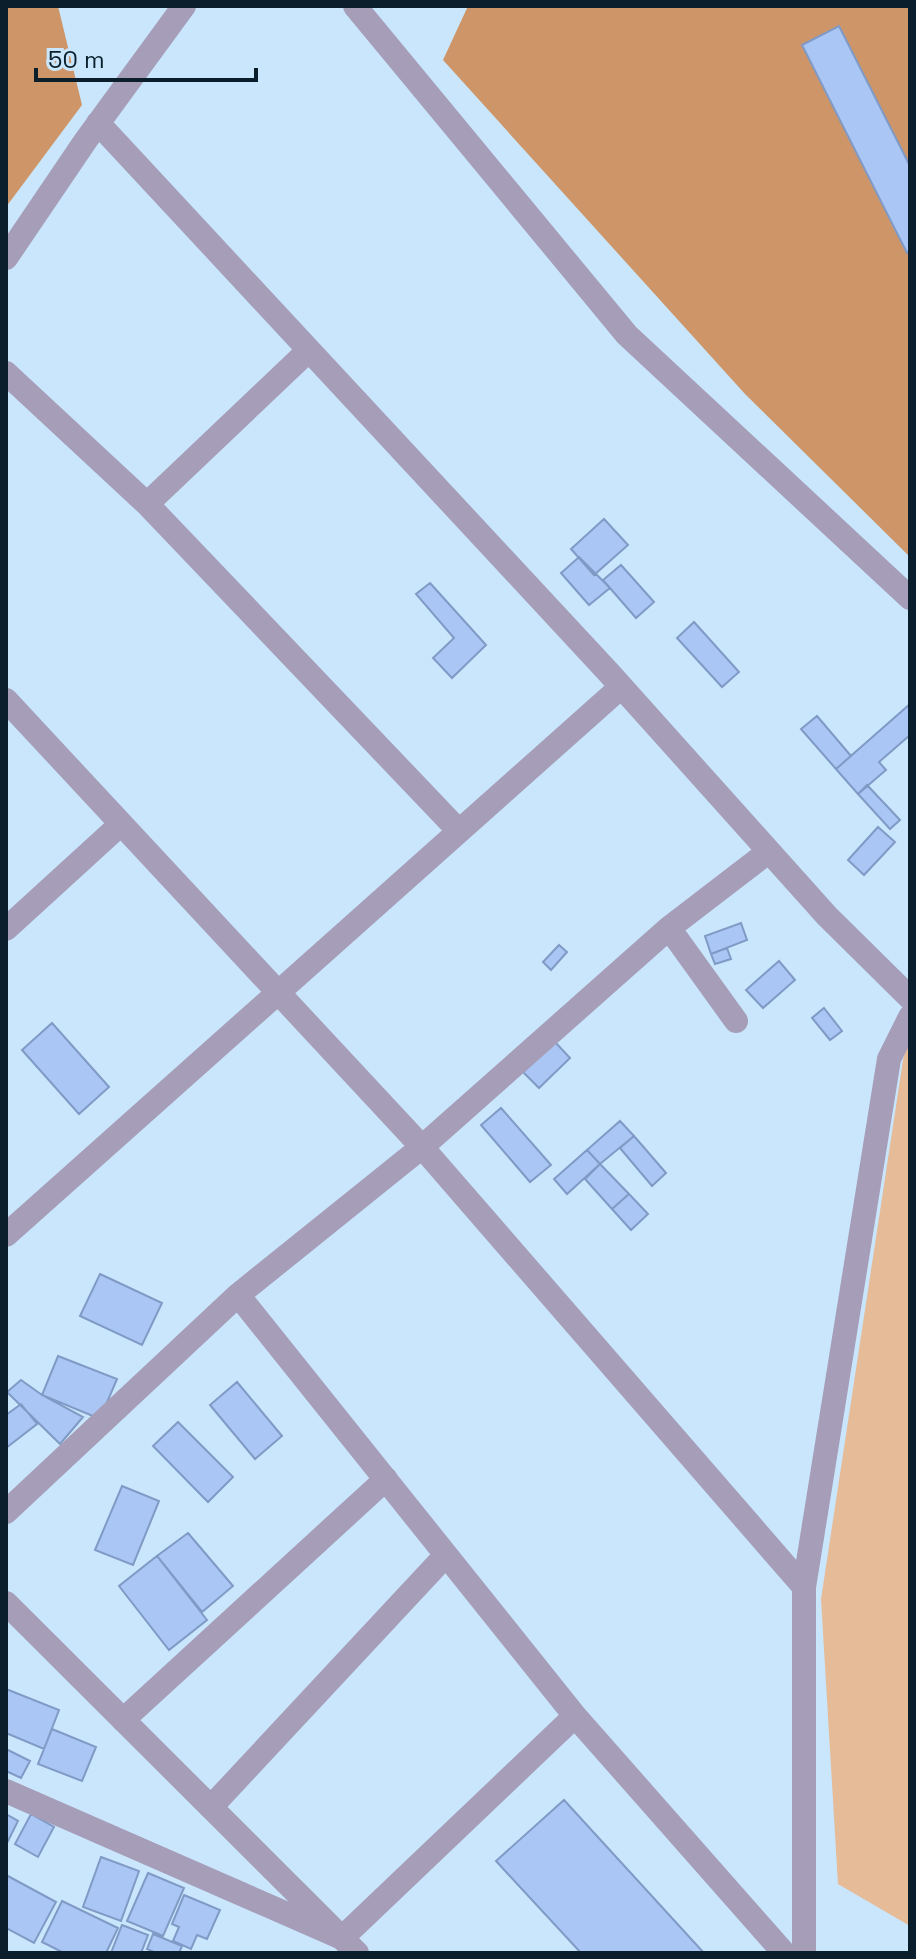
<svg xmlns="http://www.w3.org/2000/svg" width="916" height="1959" viewBox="0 0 916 1959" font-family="'Space Grotesk',sans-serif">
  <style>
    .green { fill: #e6bb98 }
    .forest { fill: #ce9668 }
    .building { fill: #aac6f4; stroke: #809ac6; stroke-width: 2 }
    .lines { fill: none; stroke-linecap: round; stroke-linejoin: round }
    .minor { stroke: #a69db8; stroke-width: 24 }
    .tertiary { stroke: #a69db8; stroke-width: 24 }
  </style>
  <rect width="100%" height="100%" fill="#c9e6fc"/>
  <path class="green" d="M910 1033V1926L838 1884 821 1599 903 1060Z"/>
  <path class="forest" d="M6 6H58L82 105 6 207Z
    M468 6H910V557L745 394 443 60Z"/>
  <path class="building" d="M839 26 910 166V251L907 253 802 45Z
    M604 519 628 545 594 575 571 549Z
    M579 557 610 588 589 605 561 573Z
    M621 565 654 602 636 618 603 580Z
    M430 583 486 645 452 678 433 658 454 638 416 594Z
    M694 622 739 672 722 687 677 638Z
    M910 704V735L879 762 886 770 858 794 836 769Z
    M817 716 851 756 836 769 801 729Z
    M867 785 900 820 890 829 858 794Z
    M878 827 895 842 864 875 848 860Z
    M741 923 747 940 711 954 705 936Z
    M559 945 567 952 551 970 543 962Z
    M727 948 731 959 715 964 711 954Z
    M779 961 795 980 763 1008 746 990Z
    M824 1008 842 1031 830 1040 812 1018Z
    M52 1023 109 1087 79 1114 22 1050Z
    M555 1042 570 1058 539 1088 523 1072Z
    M501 1108 551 1165 530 1182 481 1125Z
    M620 1121 634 1136 600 1164 587 1150Z
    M634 1136 666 1173 652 1186 620 1148Z
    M587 1150 600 1164 567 1194 554 1179Z
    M600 1164 629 1194 612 1209 585 1179Z
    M629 1194 648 1214 631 1230 612 1209Z
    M100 1274 162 1303 142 1345 80 1316Z
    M58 1356 117 1379 100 1419 42 1395Z
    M21 1380 42 1395 83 1417 60 1444 7 1392Z
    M237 1382 282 1436 255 1459 210 1405Z
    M21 1404 37 1424 6 1448V1415Z
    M178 1422 233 1477 208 1502 153 1446Z
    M122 1486 159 1501 133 1565 95 1550Z
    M188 1533 233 1586 202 1612 157 1556Z
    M157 1556 207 1620 169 1650 119 1586Z
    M6 1689 59 1710 44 1749 6 1733Z
    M52 1729 96 1747 82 1781 38 1764Z
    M6 1749 30 1761 21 1778 6 1771Z
    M564 1800 704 1953H581L496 1861Z
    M6 1814 18 1821 6 1845Z
    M31 1814 54 1827 38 1857 15 1844Z
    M101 1857 139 1871 121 1921 83 1907Z
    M148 1873 184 1888 163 1936 127 1921Z
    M6 1875 56 1902 34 1943 6 1928Z
    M184 1895 220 1910 207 1939 197 1935 191 1949 173 1941 179 1927 172 1924Z
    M62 1901 118 1928 106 1953H64L42 1942Z
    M122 1925 148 1935 141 1953H111Z
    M153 1934 182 1946 179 1953H156L147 1949Z"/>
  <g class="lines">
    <path class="minor" d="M355 6 627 335 910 598
      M98 123 610 674 827 916 910 998
      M6 258 86 140 184 6
      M6 373 147 504 459 831
      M147 504 309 350
      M6 700 422 1147 804 1587
      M669 928 736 1021
      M6 929 121 824
      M6 1235 621 687
      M238 1295 575 1716 784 1953
      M6 1512 238 1295 422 1147 669 928 768 852
      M123 1720 386 1479
      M6 1791 342 1938 575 1716
      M211 1807 446 1555
      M804 1953V1587L889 1059 910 1017"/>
    <path class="tertiary" d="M6 1603 357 1953"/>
  </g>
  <rect width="916" height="1959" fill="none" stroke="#0a1e2b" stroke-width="16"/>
  <path d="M36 68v12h220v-12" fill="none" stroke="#0a1e2b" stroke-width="4"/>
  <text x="48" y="68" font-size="24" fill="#0a1e2b" stroke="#c9e6fc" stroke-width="6" paint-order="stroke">50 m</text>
</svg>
